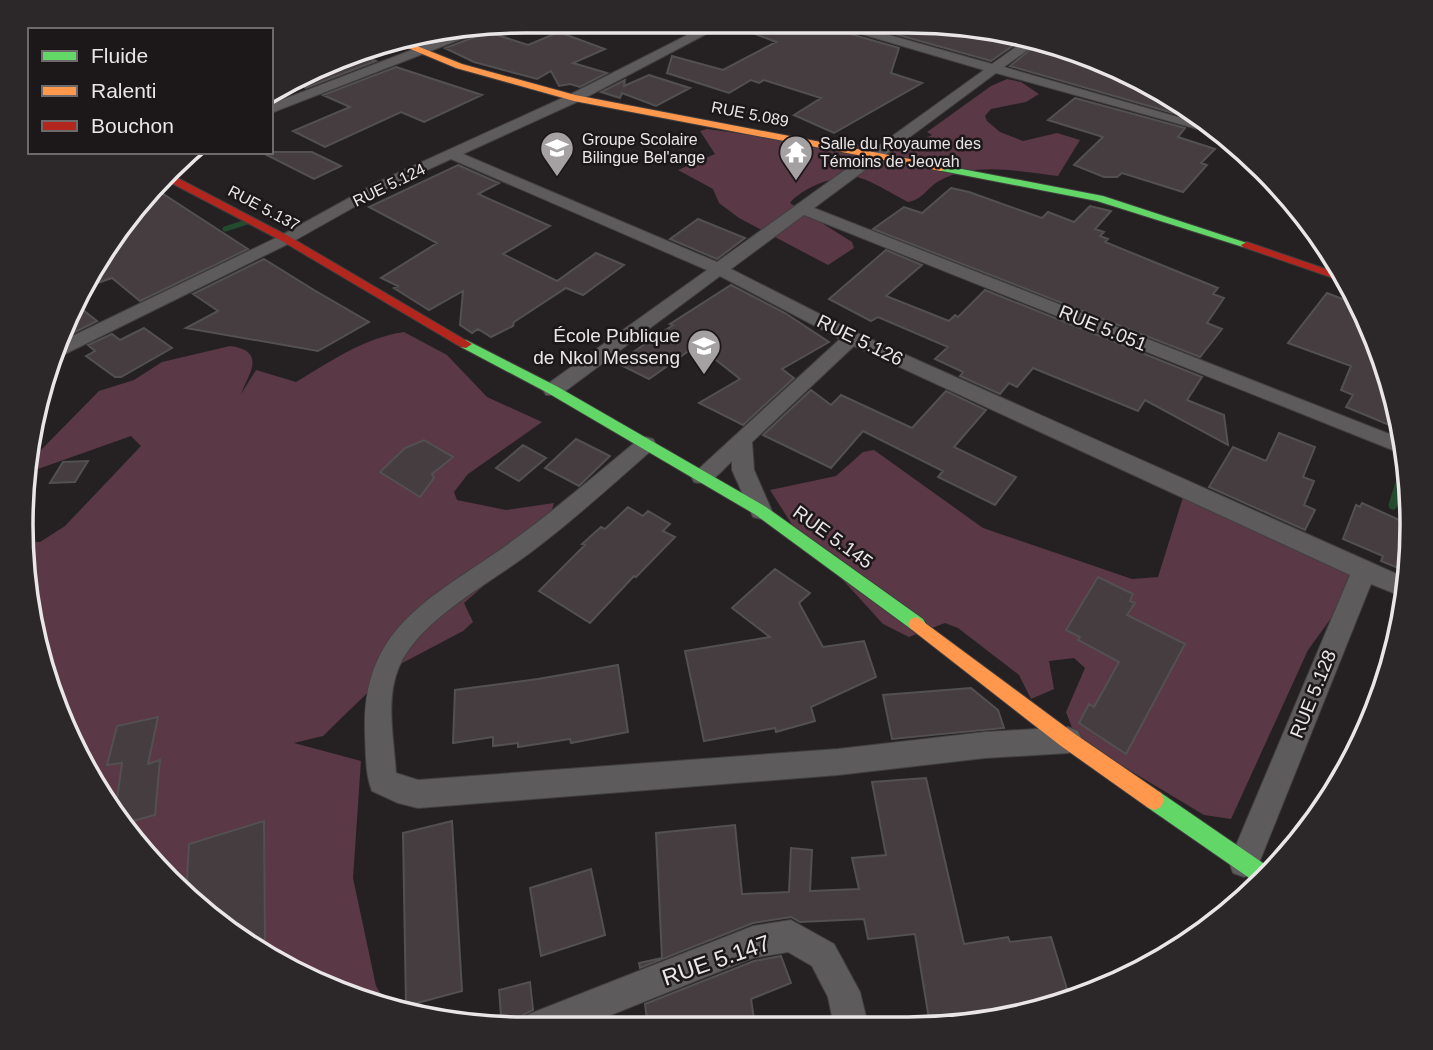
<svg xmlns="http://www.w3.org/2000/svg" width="1433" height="1050" viewBox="0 0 1433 1050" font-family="Arial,sans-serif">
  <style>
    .green { fill: #5a3845 }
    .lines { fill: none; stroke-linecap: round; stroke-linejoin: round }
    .stream-far2 { stroke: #234b30; stroke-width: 5 }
    .stream-far1 { stroke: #234b30; stroke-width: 7 }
    .stream { stroke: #234b30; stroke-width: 9 }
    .building { fill: #463d41; stroke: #535051; stroke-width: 2 }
    .street-casing { stroke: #423f40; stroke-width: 2 }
    .fast-casing { stroke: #423f40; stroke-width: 2 }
    .slow-casing { stroke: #423f40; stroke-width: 2 }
    .jam-casing { stroke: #423f40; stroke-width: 2 }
    .street { fill: #5d5b5c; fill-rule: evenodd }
    .fast { fill: #63d668; fill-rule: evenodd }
    .slow { fill: #ff974d; fill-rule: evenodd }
    .jam { fill: #b3261e; fill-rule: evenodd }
    .labels { text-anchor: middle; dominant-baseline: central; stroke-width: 5; stroke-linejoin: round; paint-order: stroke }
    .far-street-label { font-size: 16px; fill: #eae6e7; stroke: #1c1719 }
    .far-poi-label { font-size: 16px; fill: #eae6e7; stroke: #1c1719; text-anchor: start }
    .street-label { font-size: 19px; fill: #eae6e7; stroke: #1c1719 }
    .poi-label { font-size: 19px; fill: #eae6e7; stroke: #1c1719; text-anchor: end }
    .near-street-label { font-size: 23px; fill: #eae6e7; stroke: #1c1719 }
    .rim { fill: none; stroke: #eae6e7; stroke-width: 3.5 }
  </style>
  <rect width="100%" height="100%" fill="#252123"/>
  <path class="green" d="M596 21 606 25 585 35 559 29 541 31 518 22Z
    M1007 79 1021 82 1039 94 1026 102 991 109 985 116 987 121 1000 132 1023 141 1057 133 1080 140 1058 176C1019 172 976 161 939 181 927 188 922 200 908 202 894 195 871 180 857 177 837 174 802 188 790 203L852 242 854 248 828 265 739 218 719 203 713 189 678 170 715 154 700 131 707 129 780 139 907 147 932 135 927 132 991 86Z
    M404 332 447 355 487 397 542 422 468 474 454 492 457 500 506 510 554 503 545 532 464 603 473 622 463 631 393 668 323 736 294 743 361 761 353 878 376 986 391 1010 273 962 193 904 125 831 48 687 22 558 23 541 40 542 65 526 141 446 131 436 38 469 28 470 39 452 99 391 134 380 162 362 230 346C268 351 248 375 241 394L256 370 296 382C330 362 363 338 404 332Z
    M874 450 983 528 1132 579 1158 577 1184 494 1319 553 1350 576 1345 599 1308 650 1231 819 1204 815 1076 738 1066 712 1085 668 1074 658 1049 661 1054 689 1031 699 1019 675 958 628 945 623 909 637 883 624 791 523 770 490 836 476 863 452Z"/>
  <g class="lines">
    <path class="stream-far2" d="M225 229 247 222"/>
    <path class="stream-far1" d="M1398 487 1406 462"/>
    <path class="stream" d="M1393 505 1399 486"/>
  </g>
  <path class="building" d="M731 22H822L826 27 899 48 891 73 922 83 834 133 794 115 821 98 764 80 759 83 751 80 729 93 667 73 672 56 723 70 776 42 730 24Z
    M852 22H941L1027 36 991 61Z
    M488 32 528 45 559 32 605 49 573 63 607 73 580 87 570 84 559 86 551 71 537 79 474 62 445 48Z
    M1042 40 1188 106 1197 115 1194 119 1010 66Z
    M357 54 376 61 306 88 293 82Z
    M396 67 482 95 424 122 401 112 325 147 293 131 350 107 323 95Z
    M649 75 690 88 656 106 622 93 620 98 601 92 625 80 624 86Z
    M1075 98 1185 128 1178 137 1215 149 1201 163 1207 165 1183 192 1122 173 1117 177H1104L1074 165 1103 137 1048 120Z
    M261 152H312L341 166 314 179Z
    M458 165 499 183 478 194 550 226 503 254 557 281 596 253 624 265 583 295 566 288 514 322 513 326 491 337 478 329 472 333 460 325 463 291 429 310 416 302 394 288 398 286 381 278 437 243 369 207Z
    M154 188 248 249 140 301 112 278 83 288Z
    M951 188 969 192 1042 218 1048 212 1074 222 1090 206 1111 211 1095 229 1104 232 1100 236 1108 239 1105 242 1218 288 1213 294 1224 298 1207 323 1222 329 1200 357 873 229 904 207 922 213Z
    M698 219 745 238 717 259 670 239Z
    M886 250 922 265 886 296 949 321 955 315 958 317 985 290 1202 377 1187 400 1224 415 1228 445 1145 400 1138 411 1033 368 1017 387 1009 383 1000 394 960 376 963 372 935 359 948 347 878 317 871 321 829 299Z
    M264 259 314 290 369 322 318 351 186 328 218 311 193 294Z
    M731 285 785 313 829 342 782 369 794 378 743 425 699 403 740 379 697 345 649 379 617 363 673 325 670 324Z
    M1327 293 1361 306 1395 395 1401 430 1346 407 1353 395 1341 390 1351 366 1288 343Z
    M73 302 97 321 73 333 65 326Z
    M144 328 172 348 121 377H115L86 356 95 351 88 345 112 334 120 340Z
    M811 390 831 405 841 395 912 428 946 391 986 410 954 447 1016 477 995 505 938 477 943 471 863 431 831 468 763 435Z
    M1279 433 1315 447 1303 477 1314 481 1304 505 1315 510 1305 530 1209 487 1233 447 1266 461Z
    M576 439 610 456 579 486 545 468Z
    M424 440 453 457 432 474 434 478 420 497 380 472 405 448Z
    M523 445 546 458 519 481 496 468Z
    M88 461 75 482 50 483 63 462Z
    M1362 503 1410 525 1408 572 1381 561 1383 556 1343 539 1356 505 1360 507Z
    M628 507 643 516 648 511 670 524 663 531 675 537 636 577 634 576 590 623 539 591 585 545 582 544 601 527 605 529Z
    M775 569 810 593 799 603 823 647 864 641 876 677 811 707 815 721 776 732 775 728 704 741 685 651 770 637 732 608Z
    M1098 577 1133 594 1130 601 1135 603 1127 615 1185 644 1126 754 1079 723 1089 704 1094 707 1119 662 1078 640 1080 637 1066 630Z
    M618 665 628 732 571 743 570 739 518 747V743L493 746V737L453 743 455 690 538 679Z
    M971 688 998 710 1004 728 892 739 883 695Z
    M158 717 148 764 160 760 155 815 121 824 115 813 122 763 107 765 117 726Z
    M926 778 964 944 1008 937 1010 942 1051 937 1070 999 974 1025H930L915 934 868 939 864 919 800 922 791 917 753 923 640 968 639 963 662 958 656 833 735 825 742 894 789 892 791 848 812 850 810 891 859 889 852 858 886 855 872 782Z
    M264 821 265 939 250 945 186 897 189 844Z
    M452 821 462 991 406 1006 403 833Z
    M591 869 605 935 541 956 530 888Z
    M781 956 791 983 751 999 755 1026 648 1027 645 1004 754 961Z
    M530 982 533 1010 523 1015 518 1028H502L499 990Z"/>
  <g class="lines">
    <g class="street-casing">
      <path id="street" d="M715 21 729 22 579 101 463 154 717 262 984 70 827 24 825 22H843L992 64 1030 37 1040 41 1004 67 1209 126 1219 135 996 73 814 208 1402 439 1405 455 804 215 731 269 859 334 1408 579 1406 598 1371 584 1255 873 1244 877 1233 873 1229 862 1350 575 854 346 752 442 754 470 772 511 769 517 761 519 753 517 732 470V461C721 471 711 487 694 482L691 476 840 339 720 276 560 395H546L543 390 546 385 707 270 451 159 388 188 292 242 63 355 55 357 60 342 280 236 378 182 569 95Z
        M488 26 487 29 271 113V104L469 28Z
        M646 437 653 439 656 444 653 449C614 483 576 518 535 549 493 582 420 618 399 667 385 699 394 740 396 773L418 780 838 749 985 732 1068 727 1078 731 1082 740 1078 749 1068 753 985 758 838 775 418 808 398 803 372 791C365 774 366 752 365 733 361 620 441 595 519 536 560 506 599 472 639 439Z
        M791 920 834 944 860 992 868 1025 834 1026 828 997 812 966 788 952 753 958 581 1027 520 1028 525 1016 537 1011 753 926Z"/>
    </g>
    <g class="fast-casing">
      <path id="fast" d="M941 165 1103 196 1253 245 1243 247 1097 201 937 170 936 168Z
        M466 340 558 387 766 507 923 619 926 624 923 629 917 631 911 629 756 515 548 393 461 347 460 344Z
        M1154 790 1161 793 1273 870 1258 884 1147 807 1144 800 1147 793Z"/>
    </g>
    <g class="slow-casing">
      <path id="slow" d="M397 38 462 64 575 95 941 165 946 168 941 171 574 101 456 68 389 40Z
        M917 617 1075 734 1161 793 1164 800 1161 807 1154 810 1147 807 1061 746 911 629 908 624 911 619Z"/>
    </g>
    <g class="jam-casing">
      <path id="jam" d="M166 172 290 237 472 344 466 348 461 347 282 241 162 178Z
        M1247 242 1343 275 1348 283 1243 247 1241 245Z"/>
    </g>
    <use href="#street" class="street"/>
    <use href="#fast" class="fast"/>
    <use href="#slow" class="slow"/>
    <use href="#jam" class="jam"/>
  </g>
  <defs>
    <g id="school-pin" transform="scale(1.75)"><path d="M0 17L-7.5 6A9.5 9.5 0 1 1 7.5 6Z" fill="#a5a1a2" stroke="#1c1719"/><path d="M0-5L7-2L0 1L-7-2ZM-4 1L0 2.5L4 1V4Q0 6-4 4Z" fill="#fff"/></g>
    <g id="temple-pin" transform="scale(1.75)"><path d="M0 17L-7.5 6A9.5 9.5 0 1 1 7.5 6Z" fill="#a5a1a2" stroke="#1c1719"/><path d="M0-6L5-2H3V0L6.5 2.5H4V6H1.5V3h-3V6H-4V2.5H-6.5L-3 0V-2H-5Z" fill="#fff"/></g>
  </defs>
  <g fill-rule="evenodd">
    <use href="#school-pin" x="557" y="148"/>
    <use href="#temple-pin" x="796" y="152"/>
    <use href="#school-pin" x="704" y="346"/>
  </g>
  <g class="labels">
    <g class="far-street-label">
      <text transform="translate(750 114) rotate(11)">RUE 5.089</text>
      <text transform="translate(389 185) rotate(-26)">RUE 5.124</text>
      <text transform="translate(264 208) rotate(28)">RUE 5.137</text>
    </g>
    <g class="far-poi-label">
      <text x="582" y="139">Groupe Scolaire<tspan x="582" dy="18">Bilingue Bel'ange</tspan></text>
      <text x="820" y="143">Salle du Royaume des<tspan x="820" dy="18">Témoins de Jeovah</tspan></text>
    </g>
    <g class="street-label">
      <text transform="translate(1103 328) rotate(22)">RUE 5.051</text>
      <text transform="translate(860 340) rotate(26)">RUE 5.126</text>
      <text transform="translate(833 537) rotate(36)">RUE 5.145</text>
      <text transform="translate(1313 694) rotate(-68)">RUE 5.128</text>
    </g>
    <g class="poi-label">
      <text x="680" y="335">École Publique<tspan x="680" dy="22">de Nkol Messeng</tspan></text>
    </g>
    <g class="near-street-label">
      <text transform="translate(716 960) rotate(-19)">RUE 5.147</text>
    </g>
  </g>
  <path d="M0 0H1433V1050H0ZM525 33H908A492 492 0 0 1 1400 525V525A492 492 0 0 1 908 1017H525A492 492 0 0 1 33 525V525A492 492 0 0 1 525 33Z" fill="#2c2829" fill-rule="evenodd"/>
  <path class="rim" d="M525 33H908A492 492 0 0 1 1400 525V525A492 492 0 0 1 908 1017H525A492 492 0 0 1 33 525V525A492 492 0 0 1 525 33Z"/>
  <rect x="28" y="28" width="245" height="126" fill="#1c1719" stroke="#6e6a6b" stroke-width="2"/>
  <rect x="42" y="51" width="35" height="10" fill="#63d668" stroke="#6e6a6b" stroke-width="2"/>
  <text x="91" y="63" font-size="21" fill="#eae6e7">Fluide</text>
  <rect x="42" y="86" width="35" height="10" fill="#ff974d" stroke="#6e6a6b" stroke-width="2"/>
  <text x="91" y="98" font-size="21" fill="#eae6e7">Ralenti</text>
  <rect x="42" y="121" width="35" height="10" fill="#b3261e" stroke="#6e6a6b" stroke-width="2"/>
  <text x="91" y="133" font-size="21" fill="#eae6e7">Bouchon</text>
</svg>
